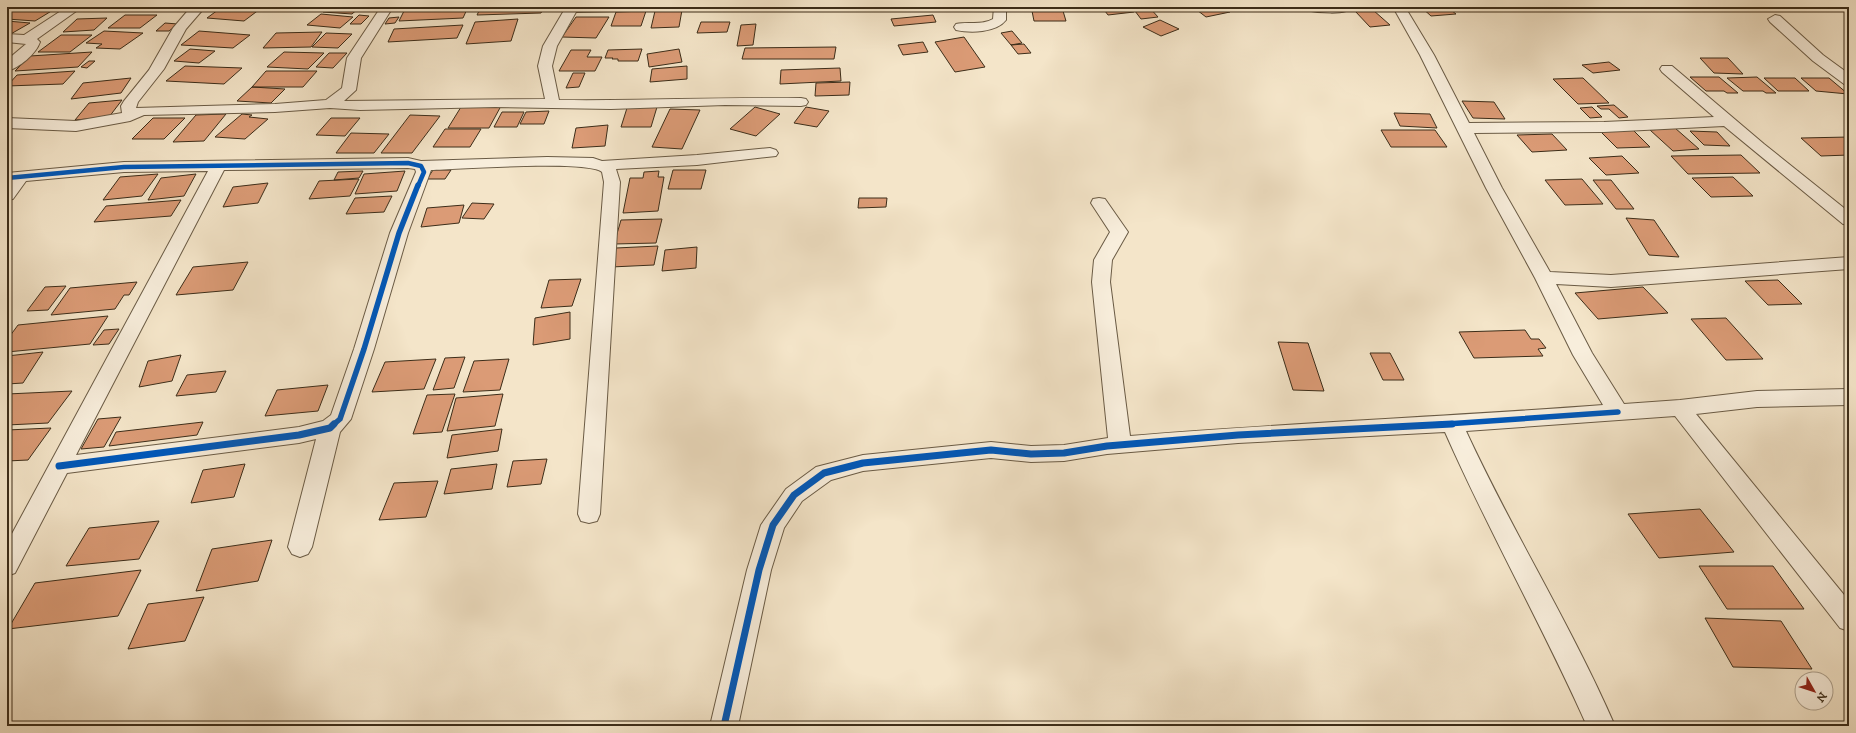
<svg xmlns="http://www.w3.org/2000/svg" width="1856" height="733" viewBox="0 0 1856 733" font-family="'IM FELL DW Pica',serif">
  <style>
    .building { fill: #db9b76; stroke: #3c2d19 }
    .lines { fill: none; stroke-linecap: round; stroke-linejoin: round }
    .street-casing { stroke: #6a5b45; stroke-width: 2 }
    .street { fill: #f8eedc; fill-rule: evenodd }
    .cycleway-far2-casing { stroke: #f8eedc; stroke-width: 6 }
    .cycleway-far1-casing { stroke: #f8eedc; stroke-width: 8 }
    .cycleway-casing { stroke: #f8eedc; stroke-width: 10 }
    .cycleway-far2 { stroke: #0057b8; stroke-width: 4.5 }
    .cycleway-far1 { stroke: #0057b8; stroke-width: 5.5 }
    .cycleway { stroke: #0057b8; stroke-width: 7 }
  </style>
  <rect width="100%" height="100%" fill="#f4e5c9"/>
  <filter id="stains"><feTurbulence type="fractalNoise" baseFrequency=".005" numOctaves="4"/><feColorMatrix values="0 0 0 0 .2 0 0 0 0 .09 0 0 0 0 .02 0 0 0 .5 -.17"/></filter>
  <radialGradient id="worn" r=".72"><stop offset=".6" stop-color="#630" stop-opacity="0"/><stop offset="1" stop-color="#630" stop-opacity=".3"/></radialGradient>
  <path class="building" d="M16 7H58L35 21 7 19V12Z
    M222 7H238L260 9 244 21 207 18Z
    M329 7H360L352 14 323 12Z
    M440 7H468L463 18 399 21 405 9Z
    M481 7H544L541 13 477 15Z
    M1102 7H1130L1134 12 1108 15Z
    M1132 7H1149L1158 17 1141 19Z
    M1193 7H1224L1230 12 1206 17Z
    M1421 7H1447L1456 14 1431 16Z
    M682 10 679 27 651 28 655 11Z
    M1373 10 1390 25 1370 27 1355 11Z
    M646 11 641 26H611L616 12Z
    M1032 11H1063L1066 21H1034Z
    M321 14 353 17 340 28 307 25Z
    M125 15H157L140 28H108Z
    M359 15 369 16 361 24H350Z
    M933 15 936 22 894 26 891 19Z
    M399 17 395 23 385 24 389 18Z
    M576 17H609L596 38 562 37Z
    M107 18 94 30 63 32 77 19Z
    M518 19 511 41 466 44 475 22Z
    M1160 20 1179 29 1161 36 1143 27Z
    M7 21 30 23 9 35H7Z
    M701 22H730L727 32 697 33Z
    M165 23 178 24 169 31H156Z
    M756 24 753 45 737 46 741 25Z
    M463 25 457 38 388 42 394 29Z
    M104 31 143 33 120 49 96 48 102 44 86 43Z
    M199 31 250 35 233 48 181 45Z
    M1012 31 1022 43 1011 45 1001 33Z
    M322 32 311 47 263 48 276 33Z
    M326 33 352 34 338 48 312 47Z
    M61 35H92L70 52H38Z
    M964 37 985 67 955 72 935 42Z
    M923 42 928 52 903 55 898 45Z
    M1024 44 1031 53 1018 54 1011 45Z
    M836 47 834 59H742L745 48Z
    M190 49 215 51 199 63 174 61Z
    M642 49 638 61H618V59H612L613 58H605L608 50Z
    M679 49 682 62 649 67 647 54Z
    M571 50H591L587 57H602L595 71H559Z
    M92 52 78 67 15 71 30 56Z
    M284 52 324 53 308 69 267 67Z
    M329 53H347L333 68 316 67Z
    M1700 58H1728L1743 74 1714 73Z
    M89 61H95L87 68 81 67Z
    M1609 62 1620 70 1593 73 1582 65Z
    M185 66 242 68 224 84 166 81Z
    M687 66V79L650 82 652 69Z
    M840 68 841 81 780 84 781 70Z
    M75 71 63 84 7 86 17 75Z
    M266 71H317L303 87H252Z
    M573 73H585L579 87 566 88Z
    M1690 77H1719L1738 93H1727L1724 91H1706Z
    M1757 77 1776 93H1766L1763 91H1743L1727 78Z
    M131 78 121 93 71 99 83 83Z
    M1583 78 1609 103 1578 104 1553 79Z
    M1764 78H1795L1809 91H1778Z
    M1801 78H1829L1848 94 1816 91Z
    M850 82 849 95 815 96 816 83Z
    M252 87 285 89 271 103 237 101Z
    M122 100 109 117 75 120 89 103Z
    M1462 101 1494 102 1505 119 1473 118Z
    M1614 105 1628 117 1619 118 1609 109H1601L1597 106Z
    M501 106 489 128H448L461 107Z
    M657 107 651 127H621L627 108Z
    M755 107 780 114 756 136 730 129Z
    M806 107 829 111 817 127 794 123Z
    M1592 107 1602 117 1590 118 1580 108Z
    M670 109 700 110 682 149 652 147Z
    M549 111 544 124H520L526 112Z
    M502 112H524L517 127H494Z
    M1394 113 1430 114 1437 128 1400 126Z
    M226 114 204 141 173 142 196 115Z
    M242 114 252 115 249 117 268 119 245 139 215 137Z
    M410 115 440 116 412 153H381Z
    M153 118H185L164 139H132Z
    M331 118H360L345 136 316 135Z
    M608 125 605 146 572 148 576 128Z
    M1631 128 1650 147 1617 148 1598 129Z
    M1675 128 1699 149 1673 151 1650 130Z
    M445 129H481L470 147H433Z
    M1381 130H1435L1447 147H1391Z
    M1690 131 1717 132 1730 146 1704 145Z
    M351 133 389 134 374 153H336Z
    M1552 134 1567 150 1532 152 1517 135Z
    M1849 137V155L1821 156 1801 138Z
    M1741 155 1760 173 1688 174 1671 156Z
    M1622 156 1639 173 1606 175 1589 158Z
    M433 170H451L445 179H427Z
    M673 170H706L701 189H668Z
    M363 171 359 178 334 180 338 172Z
    M405 171 397 191 355 194 364 174Z
    M659 171 658 177H664L658 211 623 213 630 178H643L644 172Z
    M158 174 142 196 103 200 120 177Z
    M196 174 184 196 148 200 161 178Z
    M1733 177 1753 196 1711 197 1692 178Z
    M359 179 350 196 309 199 319 181Z
    M1582 179 1603 204 1565 205 1545 180Z
    M1593 180H1611L1634 209H1616Z
    M268 183 258 203 223 207 233 187Z
    M392 196 384 212 346 214 355 198Z
    M859 198H887L886 207 858 208Z
    M181 200 171 216 94 222 106 206Z
    M472 203 494 204 484 219 462 218Z
    M464 205 459 223 421 227 427 208Z
    M1626 218 1654 220 1679 257 1649 255Z
    M662 219 656 243 614 244 621 220Z
    M658 246 654 265 611 267 616 248Z
    M697 247 696 268 662 271 665 250Z
    M248 262 233 290 176 295 193 267Z
    M581 279 572 306 541 308 549 280Z
    M1778 280 1802 304 1768 305 1745 281Z
    M137 282 129 295H124L115 309 51 315 70 288Z
    M66 286 48 310 27 311 45 287Z
    M1643 287 1668 313 1598 319 1575 293Z
    M570 312V339L533 345 535 318Z
    M108 316 90 344 7 352V340L18 325Z
    M1726 318 1763 359 1726 360 1691 319Z
    M119 329 109 344 93 345 104 330Z
    M1525 330 1531 339H1539L1546 348 1538 349 1543 356 1474 358 1459 332Z
    M1278 342 1308 343 1324 391 1293 390Z
    M43 352 23 383 7 384V356Z
    M1370 353H1390L1404 380H1383Z
    M181 355 172 381 139 387 148 361Z
    M465 357 454 388 433 390 445 358Z
    M436 359 424 389 372 392 385 362Z
    M509 359 500 390 463 392 474 361Z
    M226 371 216 392 176 396 187 375Z
    M328 385 318 411 265 416 277 390Z
    M72 391 48 423 7 425V394Z
    M455 394 442 432 413 434 427 395Z
    M503 394 495 426 447 431 456 398Z
    M121 417 104 447 81 449 98 419Z
    M203 422 197 435 109 446 116 432Z
    M51 428 28 460 7 461V430Z
    M502 429 498 451 447 458 452 435Z
    M547 459 541 484 507 487 513 461Z
    M245 464 234 497 191 503 203 470Z
    M497 464 492 489 444 494 451 469Z
    M438 481 426 517 379 520 394 483Z
    M1700 509 1734 552 1659 558 1628 514Z
    M159 521 139 559 66 566 89 528Z
    M272 540 258 581 196 591 212 549Z
    M1699 566H1773L1804 609H1727Z
    M141 570 118 616 8 629 35 583Z
    M204 597 185 641 128 649 148 604Z
    M1705 618 1781 621 1812 669 1733 667Z"/>
  <g class="lines">
    <g class="street-casing">
      <path id="street" d="M67 7H82L37 39 40 42C36 54 19 68 7 71V60L26 44 7 42V34L24 35Z
        M191 7H205L186 29 164 69 138 102 136 108 275 104 326 100 342 88 347 58 381 7H393L361 58 356 90 344 101 545 99 538 66 543 46 566 7H625L619 11 576 12 557 46 552 66 559 100C640 101 720 97 801 98L806 99 808 102 806 105 801 106 725 105 611 109 495 107 360 110 330 108 275 112 144 115 130 121 76 131 7 128V118L76 121 122 113 121 106 124 101 149 70 173 28Z
        M994 7H1006V20C996 33 970 33 956 30L954 27 956 24C969 21 981 26 993 19Z
        M1304 7H1353C1347 16 1315 12 1305 10Z
        M1393 7H1405L1434 55 1469 123 1604 122 1714 117 1662 72 1660 69 1662 66H1672L1764 144 1849 212V225L1843 224 1724 126 1604 132 1474 133 1502 188 1550 272 1611 275 1849 257V269L1611 287 1556 284 1592 353 1624 404 1680 400 1757 391 1849 389V405L1757 407 1696 414 1849 601V631L1840 628 1675 416 1466 431C1512 531 1571 625 1615 726H1587C1543 627 1489 532 1445 432L1238 443 1107 454 1064 461 1031 462 991 458 863 471 831 480 802 501 784 528 771 570 738 726H710L747 570 761 525 786 489 816 467 863 455 991 442 1031 446 1064 445 1108 438 1092 282 1094 260 1110 232 1091 203 1093 199 1099 198 1105 199 1128 232 1112 260 1110 282 1130 436C1287 423 1445 417 1603 405L1573 355 1535 278 1486 188 1420 55Z
        M1775 15 1780 16 1823 55 1849 74V85L1844 84 1813 61 1770 22 1768 19Z
        M770 148 776 150 778 153 776 156 697 165 616 169 620 182 600 514 597 521 589 523 581 521 578 514 604 182 602 172C587 160 458 169 431 170L408 233 374 349 351 419 340 432 312 547 308 554 300 557 292 554 288 547 316 439 299 443 67 473 15 573 7 576V543L208 171 124 172 26 181 13 199 7 200V173L124 162 408 158 421 161 547 157 593 158 602 161 697 155ZM408 168 415 169 416 172 390 233 354 349 331 415 323 421 299 427 76 455 224 170Z"/>
    </g>
    <use href="#street" class="street"/>
    <g class="cycleway-far2-casing">
      <path id="cycleway-far2" d="M7 178 124 167 408 163 421 166 424 172 418 186"/>
    </g>
    <g class="cycleway-far1-casing">
      <path id="cycleway-far1" d="M333 425 340 419 364 349 399 233 418 185
        M1432 425 1618 412"/>
    </g>
    <g class="cycleway-casing">
      <path id="cycleway" d="M59 466 299 435 330 428 334 424
        M724 726 759 570 773 525 794 495 824 473 863 463 991 450 1031 454 1064 453 1107 446 1238 435 1452 424"/>
    </g>
    <use href="#cycleway-far2" class="cycleway-far2"/>
    <use href="#cycleway-far1" class="cycleway-far1"/>
    <use href="#cycleway" class="cycleway"/>
  </g>
  <rect width="1856" height="733" fill="none" stroke="#f4e5c9" stroke-width="24"/>
  <rect x="8" y="8" width="1840" height="717" fill="none" stroke="#3c2d19" stroke-width="2"/>
  <rect x="12" y="12" width="1832" height="709" fill="none" stroke="#3c2d19"/>
  <g transform="translate(1814 691) rotate(129)"><circle r="19" fill="#f8eedc" stroke="#ada18e"/>
  <path d="M0-3L7 15L0 10L-7 15Z" fill="#8f2418"/>
  <text y="-6" font-size="11" font-weight="bold" text-anchor="middle" fill="#3c2d19">N</text>
  </g>
  <rect width="100%" height="100%" filter="url(#stains)"/>
  <rect width="100%" height="100%" fill="url(#worn)"/>
</svg>
